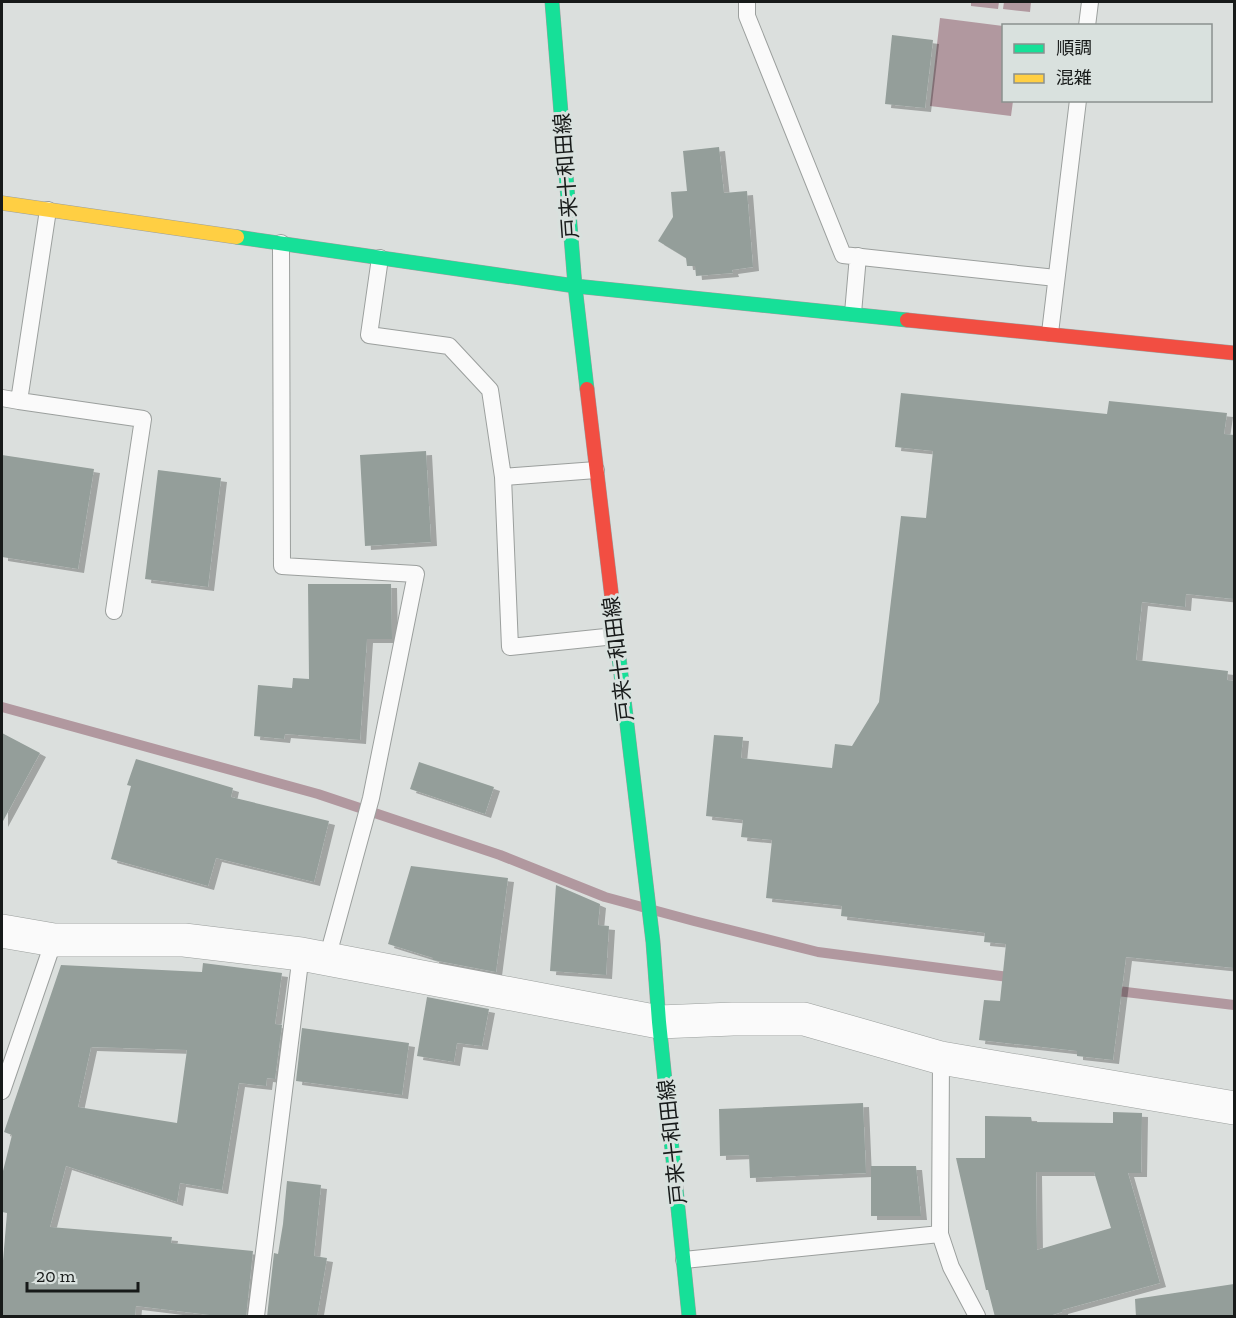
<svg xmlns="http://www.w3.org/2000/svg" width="1236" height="1318" viewBox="0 0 1236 1318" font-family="'Zilla Slab','Noto Sans JP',serif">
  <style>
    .water { fill: #b1989f }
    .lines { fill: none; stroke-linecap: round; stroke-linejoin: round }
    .stream { stroke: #b1989f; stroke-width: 10 }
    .building { fill: #949e9a; fill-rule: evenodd; filter: url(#shadow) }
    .lane-casing { stroke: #9b9f9d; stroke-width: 18 }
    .street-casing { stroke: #9b9f9d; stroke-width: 34 }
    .fast-casing { stroke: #9b9f9d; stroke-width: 15 }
    .slow-casing { stroke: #9b9f9d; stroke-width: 15 }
    .jam-casing { stroke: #9b9f9d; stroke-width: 15 }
    .lane { stroke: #fafafa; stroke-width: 16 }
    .street { stroke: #fafafa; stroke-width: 33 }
    .fast { stroke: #16e098; stroke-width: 14 }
    .slow { stroke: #ffcf43; stroke-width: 14 }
    .jam { stroke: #f24e42; stroke-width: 14 }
    .labels { text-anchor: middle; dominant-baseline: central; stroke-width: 6; stroke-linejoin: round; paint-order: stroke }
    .street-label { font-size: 21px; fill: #171a19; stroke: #d9e1de }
  </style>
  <defs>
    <filter id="shadow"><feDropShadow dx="6" dy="4" stdDeviation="0" flood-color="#0004"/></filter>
  </defs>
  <rect width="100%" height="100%" fill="#dbdfdd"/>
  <path class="water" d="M971 2H999L998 9 971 6Z
    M1004 2H1031L1030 12 1003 9Z
    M940 18 1003 26 1004 100 1013 101 1011 116 930 106Z"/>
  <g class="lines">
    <path class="stream" d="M2 707 318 794 500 855 605 897 694 921 818 952 1016 978
      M1109 990 1234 1005"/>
  </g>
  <path class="building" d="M892 35 933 40 925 108 885 104Z
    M719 147 724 193 747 191 753 267 732 270 733 273 696 276 695 266H687L686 258 658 241 673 217 671 192 687 191 683 151Z
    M901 393 1107 414 1109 401 1227 413 1224 434 1234 435V599L1186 594 1185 607 1142 602 1136 660 1228 671 1227 680 1234 681V968L1126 957 1113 1060 1077 1056V1051L979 1040 984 1000 1000 1001 1006 944 984 942 985 933 841 916 842 906 766 898 772 840 741 837 743 820 706 816 714 735 743 737 741 758 832 768 835 744 852 746 879 702 901 516 926 518 933 451 895 447Z
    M426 451 431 542 365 546 360 455Z
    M2 455 94 469 78 569 2 557Z
    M158 470 221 478 208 587 145 579Z
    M308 584H391L392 639H367L360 740 285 734 284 739 254 736 258 685 292 688 293 678 309 679Z
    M2 733 40 753 2 823Z
    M136 759 233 788 231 797 329 821 314 882 216 858 208 886 111 859 131 786 127 785Z
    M419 762 494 787 485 814 410 789Z
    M411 866 508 878 496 972 433 960V958L388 944Z
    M556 885 600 904 598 925 609 926 606 975 550 971Z
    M203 963 282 973 275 1024 282 1025 275 1079 267 1078 266 1086 239 1083 222 1190 180 1183 177 1202 66 1166 50 1227 172 1237 171 1243 253 1251 246 1317H226L136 1306 135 1317H2V1273L7 1213 2 1212V1175L12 1135 4 1132 61 965 202 972ZM91 1047 187 1050 177 1123 78 1107Z
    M427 997 489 1009 482 1046 457 1043 454 1062 417 1056Z
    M302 1028 409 1043 402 1095 296 1081Z
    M863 1103 866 1173 750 1178 749 1155 720 1156 719 1109Z
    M1113 1112 1142 1113 1141 1173H1128L1160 1283 1062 1310V1312L1046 1317H995L988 1290H986L956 1158H985V1116L1031 1117 1032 1122 1113 1123ZM1036 1172H1094L1111 1228 1037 1250Z
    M871 1166H916L921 1216H871Z
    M287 1181 321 1185 314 1256 327 1258 317 1317H267L274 1253 278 1254 283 1224Z
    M1234 1284V1317H1136L1135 1299Z"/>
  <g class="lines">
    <g class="lane-casing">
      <path id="lane" d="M747 2V16L843 255 1056 278
        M1087 26 1090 2
        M48 210 19 401 143 419 114 611
        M281 243 282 566 416 574 371 798 327 959
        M380 258 369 335 449 346 490 390 503 477
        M853 313 858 256
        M1050 333 1078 100
        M2 398 19 401
        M596 470 503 477 510 647 615 636
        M941 1058 940 1234 951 1267 977 1316
        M2 1091 54 940
        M684 1260 940 1234
        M256 1316 301 954"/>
    </g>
    <g class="street-casing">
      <path id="street" d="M2 931 54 940H184L301 954 659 1022 733 1019H804L941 1058 1234 1108"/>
    </g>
    <g class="fast-casing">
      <path id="fast" d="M552 2 575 286 587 389
        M237 237 575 286 907 320
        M614 616 653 942 659 1022 689 1316"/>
    </g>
    <g class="slow-casing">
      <path id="slow" d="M2 203 237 237"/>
    </g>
    <g class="jam-casing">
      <path id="jam" d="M907 320 1234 353
        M587 389 614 616"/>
    </g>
    <use href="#lane" class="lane"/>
    <use href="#street" class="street"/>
    <use href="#fast" class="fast"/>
    <use href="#slow" class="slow"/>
    <use href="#jam" class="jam"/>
  </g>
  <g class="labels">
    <g class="street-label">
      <text transform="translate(566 176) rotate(-94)">戸来十和田線</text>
      <text transform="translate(618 659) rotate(-97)">戸来十和田線</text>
      <text transform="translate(672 1142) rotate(-96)">戸来十和田線</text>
    </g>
  </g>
  <rect width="1236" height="1318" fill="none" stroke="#171a19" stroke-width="6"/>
  <rect x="1002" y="24" width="210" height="78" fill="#d9e1de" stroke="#8b918f" stroke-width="1.5"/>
  <rect x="1014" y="44" width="30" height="9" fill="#16e098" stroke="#8b918f" stroke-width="1.5"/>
  <text x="1056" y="54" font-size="18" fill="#171a19">順調</text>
  <rect x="1014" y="74" width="30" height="9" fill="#ffcf43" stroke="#8b918f" stroke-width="1.5"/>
  <text x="1056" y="84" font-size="18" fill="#171a19">混雑</text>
  <path d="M27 1282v9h111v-9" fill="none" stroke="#171a19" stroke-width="3"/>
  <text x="36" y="1282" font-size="18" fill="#171a19" stroke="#d9e1de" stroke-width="4.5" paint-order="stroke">20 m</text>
</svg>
